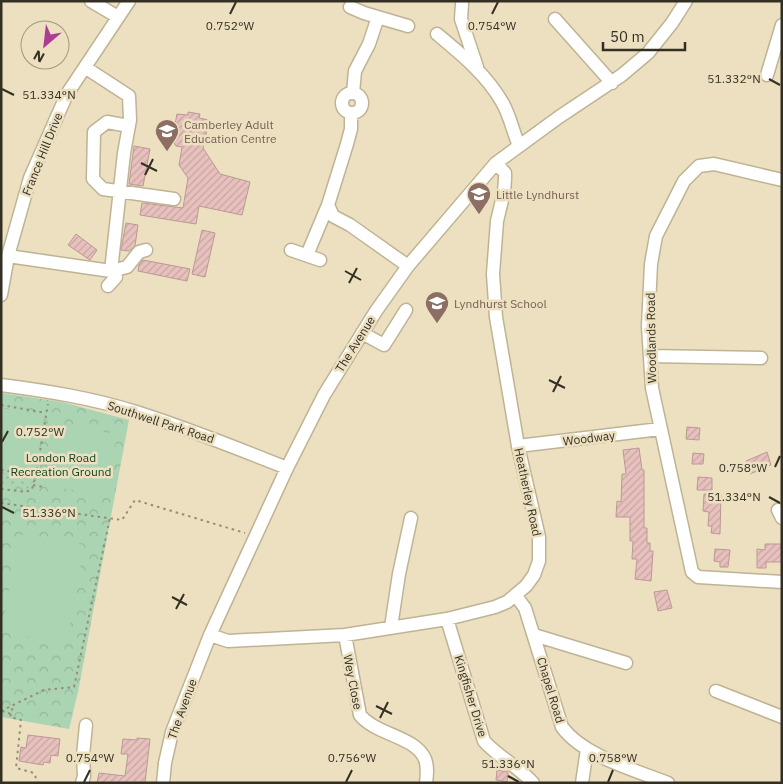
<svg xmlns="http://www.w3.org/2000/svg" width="783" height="784" viewBox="0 0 783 784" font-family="'IBM Plex Sans',sans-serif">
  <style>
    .park { fill: url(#park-crowns) }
    .garden { fill: url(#garden-dots) }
    .pitch { fill: #abd4b3 }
    .building { fill: url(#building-hatch); stroke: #bc9895 }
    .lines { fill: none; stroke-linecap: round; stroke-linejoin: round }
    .minor-casing { stroke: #beb394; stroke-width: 15 }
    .path { stroke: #958d76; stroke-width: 2; stroke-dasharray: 2.5 4; stroke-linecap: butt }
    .minor { stroke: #fff; stroke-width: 12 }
    .ticks { fill: none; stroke: #332f23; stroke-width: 2 }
    .labels { text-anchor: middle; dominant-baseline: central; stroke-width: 5; stroke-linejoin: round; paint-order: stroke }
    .education-label { font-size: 12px; fill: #785e54; stroke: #ece0c0; text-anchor: start }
    .street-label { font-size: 12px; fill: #332f23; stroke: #ece0c0 }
    .park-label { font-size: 12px; fill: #144323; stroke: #ece0c0 }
    .ticks-label { font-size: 12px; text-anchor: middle; fill: #332f23; stroke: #ece0c0; stroke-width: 5; stroke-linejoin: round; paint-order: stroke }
  </style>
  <defs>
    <pattern id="park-crowns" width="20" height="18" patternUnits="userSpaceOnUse" patternTransform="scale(1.25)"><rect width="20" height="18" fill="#abd4b3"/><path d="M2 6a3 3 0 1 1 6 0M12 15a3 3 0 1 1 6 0" fill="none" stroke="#94b69a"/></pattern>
    <pattern id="garden-dots" width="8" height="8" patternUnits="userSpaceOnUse" patternTransform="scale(1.25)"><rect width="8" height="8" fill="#abd4b3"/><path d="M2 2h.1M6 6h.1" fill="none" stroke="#94b69a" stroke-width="1.8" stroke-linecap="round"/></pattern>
    <pattern id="building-hatch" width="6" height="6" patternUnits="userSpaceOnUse" patternTransform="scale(1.25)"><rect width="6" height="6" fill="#e8c1be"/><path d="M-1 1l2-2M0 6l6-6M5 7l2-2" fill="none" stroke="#c7a6a3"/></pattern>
  </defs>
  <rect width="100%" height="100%" fill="#ece0c0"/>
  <path class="park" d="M1 393 62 402 129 420 78 692 69 729 1 717Z"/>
  <path class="garden" d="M1 471 34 478 30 489 1 484Z"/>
  <path class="pitch" d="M1 408 44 415 34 478 1 472Z
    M55 425 117 434 108 495 46 486Z
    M18 534 84 545 67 644 2 632Z"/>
  <path class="building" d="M188 112 200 114 199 118 209 120 203 148 220 174 250 182 242 215 199 206 196 224 140 215 142 203 183 208 188 178 179 165 182 147 176 146 172 140 174 133 168 132 170 124H175L177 114 188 115Z
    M134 146 150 149 143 186 129 184Z
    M126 223 138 225 135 246 129 251 121 250Z
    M202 230 215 233 205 277 192 274Z
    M76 234 97 250 90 260 68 245Z
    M143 260 190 269 187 281 138 271 139 265Z
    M687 427 700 428 699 440 686 439Z
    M639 448 642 470H644V528H647V543H650V551H653L651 581 635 579 637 559H632L633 541H630V517H616L617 501 621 502 622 474H626L623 450Z
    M767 452 771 465 750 474 746 461Z
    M693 453 704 454 703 464H692Z
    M698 477 712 478V490H697Z
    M704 494 721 495 720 534 711 533 712 526H708L709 512 703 511Z
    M765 544H781L782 562H766V568H757V549L765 550Z
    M715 549 730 550 728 567H720V562L714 561Z
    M667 590 672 608 658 611 654 592Z
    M28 735 60 739 58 756 51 755 50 763 44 762 43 765 19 761 21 747 26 748Z
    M137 738 150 739 145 783H97L99 773 125 776 128 754H121L123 739 137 740Z
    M497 770 508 772 507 782 496 780Z"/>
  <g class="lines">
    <g class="minor-casing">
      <path id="minor" d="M91 1 118 17
        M462 4 461 19 477 67
        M350 7 364 13 408 26
        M555 19 612 83
        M437 34C461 54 486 74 502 102 510 115 513 132 519 146
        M767 75 782 25
        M353 93 355 71 369 44 378 17
        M342 103a10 10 0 1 1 20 0a10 10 0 1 1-20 0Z
        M129 126 107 122 94 132 93 179 103 189 174 199
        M782 180 714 164 699 166 684 181 656 236 651 264 648 326 652 388 692 572 698 577 782 582
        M328 205 333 216 350 225 408 266
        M291 250 320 260
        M307 255 328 205 347 144 351 129V113
        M8 256 111 271 124 153 130 120 129 96 86 68
        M108 286 116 277 111 271 127 267 139 252 146 250
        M1 295 8 256 30 178 67 94 129 1
        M362 333 384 345 406 310
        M650 356 761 358
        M1 385C47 391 92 398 136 412 187 428 237 448 287 468
        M518 446 660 429
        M778 510 782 518
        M516 596 525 608 562 727C583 756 635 770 668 783
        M447 619 484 741C498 757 518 766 533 783
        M391 627 399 574 411 518
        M210 635 228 641 345 635 447 619 495 607 507 602 526 586 534 575 539 561V537L518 446 496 317 493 274 497 221 504 192 505 179V173L496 163
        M345 635 360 715C376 735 415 736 425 759 428 767 427 775 426 783
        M534 635 626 663
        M716 691 782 717
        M82 783 84 776 83 755 86 725
        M163 783 165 763 172 732 210 635 287 468 324 395 376 311 408 266 496 163 559 117 622 75 648 53 672 23 686 1
        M582 783 587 749"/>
    </g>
    <path class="path" d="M1 405 46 413
      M1 470 36 475
      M33 485 44 487
      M1 489 26 492 32 489 36 475 48 404
      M1 503 122 520 135 500 245 533
      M1 711 44 690 74 687 110 518
      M2 711 11 714 13 706
      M11 714 10 717 21 720 16 768 34 773 38 783"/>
    <use href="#minor" class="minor"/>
  </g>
  <path class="ticks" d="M230 14 236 2M492 14 498 2M769 79 780 85M2 89 14 95M141 163 157 171M145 175 153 159M345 271 361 280M349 283 357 268M549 380 565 388M553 392 561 376M2 442 8 431M775 467 780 456M769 497 780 503M2 507 14 513M172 597 187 605M176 609 184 594M376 706 392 714M380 718 388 702M508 776 519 782M84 782 90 770M346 782 352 770M608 782 613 770"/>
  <defs>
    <g id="school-pin" transform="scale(1.25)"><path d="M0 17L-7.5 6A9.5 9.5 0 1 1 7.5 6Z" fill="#8d6e63" stroke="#ece0c0"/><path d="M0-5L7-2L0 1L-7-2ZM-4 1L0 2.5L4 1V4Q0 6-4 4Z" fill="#fff"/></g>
  </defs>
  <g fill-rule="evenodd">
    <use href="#school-pin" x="167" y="131"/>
    <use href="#school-pin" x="479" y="194"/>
    <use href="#school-pin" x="437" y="303"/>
  </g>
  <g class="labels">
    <g class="education-label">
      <text x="184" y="124">Camberley Adult<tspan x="184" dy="14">Education Centre</tspan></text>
      <text x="496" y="194">Little Lyndhurst</text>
      <text x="454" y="303">Lyndhurst School</text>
    </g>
    <g class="street-label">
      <text transform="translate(42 154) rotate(-68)">France Hill Drive</text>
      <text transform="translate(651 338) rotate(-91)">Woodlands Road</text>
      <text transform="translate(355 344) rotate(-58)">The Avenue</text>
      <text transform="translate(161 422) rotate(18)">Southwell Park Road</text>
      <text transform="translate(589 438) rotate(-7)">Woodway</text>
      <text transform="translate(528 492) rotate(78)">Heatherley Road</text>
      <text transform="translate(353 682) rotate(79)">Wey Close</text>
      <text transform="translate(551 690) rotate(73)">Chapel Road</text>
      <text transform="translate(471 696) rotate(73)">Kingfisher Drive</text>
      <text transform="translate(182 709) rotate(-70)">The Avenue</text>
    </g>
    <g class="park-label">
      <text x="61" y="457">London Road<tspan x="61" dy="14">Recreation Ground</tspan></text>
    </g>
  </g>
  <g class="ticks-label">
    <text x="230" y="30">0.752°W</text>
    <text x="492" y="30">0.754°W</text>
    <text x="734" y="83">51.332°N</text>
    <text x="49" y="99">51.334°N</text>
    <text x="40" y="436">0.752°W</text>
    <text x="743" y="472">0.758°W</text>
    <text x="734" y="501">51.334°N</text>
    <text x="49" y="517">51.336°N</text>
    <text x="90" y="762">0.754°W</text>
    <text x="352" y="762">0.756°W</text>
    <text x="613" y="762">0.758°W</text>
    <text x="508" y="768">51.336°N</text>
  </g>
  <rect width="783" height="784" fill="none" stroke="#332f23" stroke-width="5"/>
  <g transform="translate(45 45) rotate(208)"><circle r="24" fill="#ece0c0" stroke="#a29981"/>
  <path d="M0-4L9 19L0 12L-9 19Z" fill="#ae3b94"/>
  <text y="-8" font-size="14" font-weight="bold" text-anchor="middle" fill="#332f23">N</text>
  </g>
  <path d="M603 42v8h82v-8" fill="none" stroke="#332f23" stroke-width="2.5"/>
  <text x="610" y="42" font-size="15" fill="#332f23" stroke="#ece0c0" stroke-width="4" paint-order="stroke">50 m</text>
</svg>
